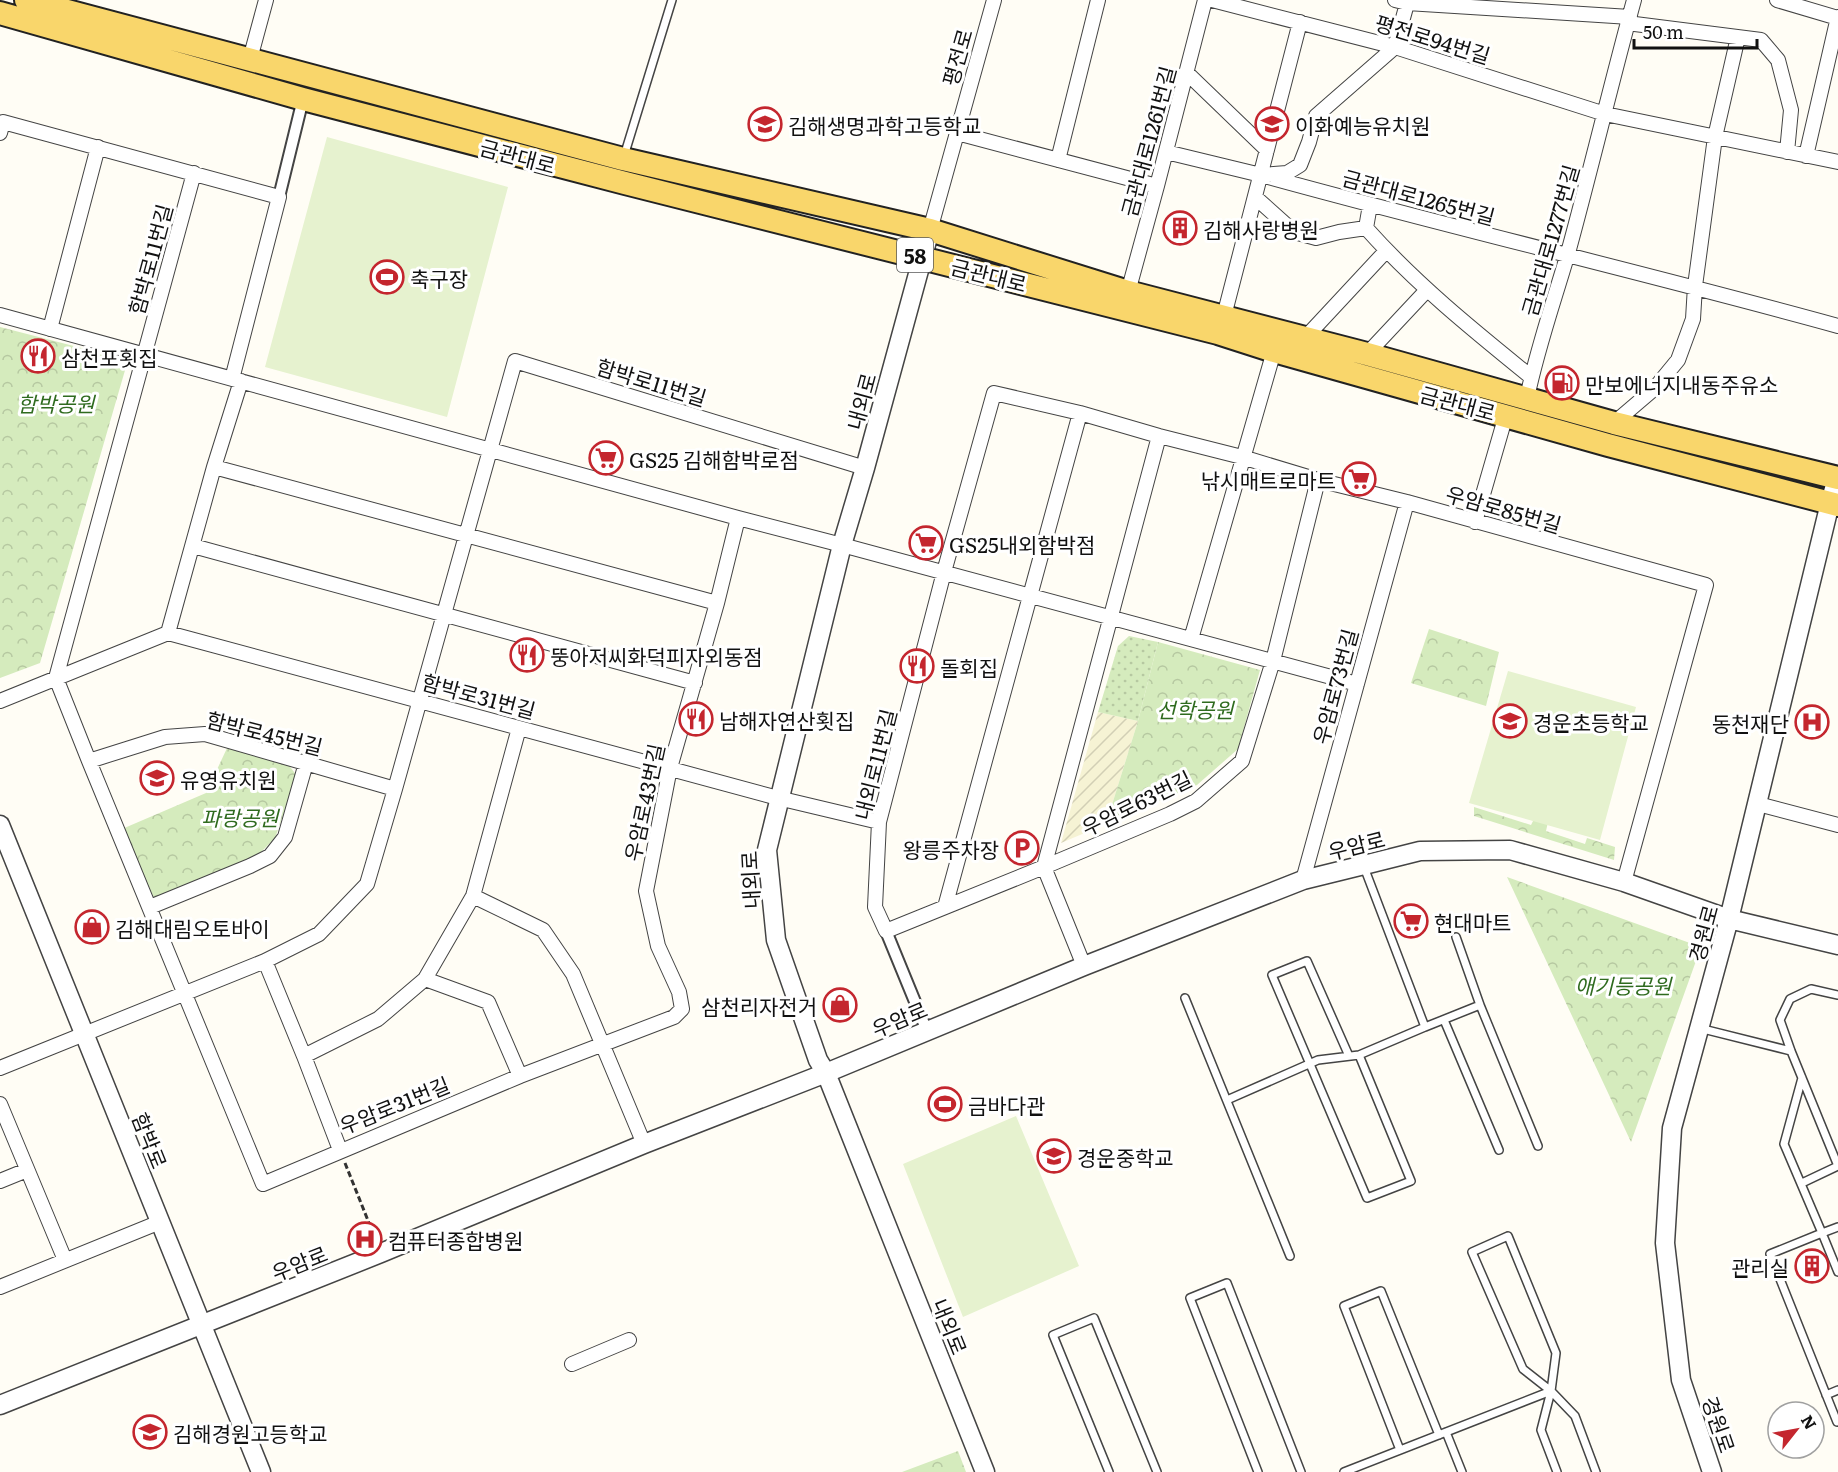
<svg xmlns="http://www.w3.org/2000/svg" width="1838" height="1472" viewBox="0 0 1838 1472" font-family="Literata,'Noto Sans KR',serif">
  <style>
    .farmland { fill: url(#farmland-furrows) }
    .grass { fill: url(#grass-dots) }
    .park { fill: url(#park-crowns) }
    .pitch { fill: #e6f2cf }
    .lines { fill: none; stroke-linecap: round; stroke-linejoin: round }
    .service-casing { stroke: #444; stroke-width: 10 }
    .pedestrian-casing { stroke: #444; stroke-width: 14 }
    .minor-casing { stroke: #444; stroke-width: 16 }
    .tertiary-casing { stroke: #444; stroke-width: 21 }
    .primary-casing { stroke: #222; stroke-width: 26 }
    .path { stroke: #333; stroke-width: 3; stroke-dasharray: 6 3; stroke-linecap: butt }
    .service { stroke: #fff; stroke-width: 7 }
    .pedestrian { stroke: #fff; stroke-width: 10 }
    .minor { stroke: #fff; stroke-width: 14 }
    .tertiary { stroke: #fff; stroke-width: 18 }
    .primary { stroke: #f9d66b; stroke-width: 22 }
    .labels { text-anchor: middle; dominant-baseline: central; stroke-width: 6; stroke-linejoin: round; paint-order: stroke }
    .shield { fill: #fff; stroke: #585858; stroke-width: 1.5 }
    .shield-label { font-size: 20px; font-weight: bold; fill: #111 }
    .street-label { font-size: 21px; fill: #111; stroke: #fff }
    .poi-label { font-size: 21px; fill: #111; stroke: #fff; text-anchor: start }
    .park-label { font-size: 21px; font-style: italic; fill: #2f6b1f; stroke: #fff }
  </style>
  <defs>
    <pattern id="farmland-furrows" width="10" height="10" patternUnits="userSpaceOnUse" patternTransform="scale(1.5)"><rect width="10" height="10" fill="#f6f3d4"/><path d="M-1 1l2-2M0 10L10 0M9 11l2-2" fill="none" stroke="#d2cfb5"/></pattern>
    <pattern id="grass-dots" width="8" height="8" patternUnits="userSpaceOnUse" patternTransform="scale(1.5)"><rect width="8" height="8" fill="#d5ebbd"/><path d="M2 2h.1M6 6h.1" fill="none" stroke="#b6c8a1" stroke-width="1.8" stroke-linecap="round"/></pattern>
    <pattern id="park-crowns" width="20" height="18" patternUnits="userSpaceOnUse" patternTransform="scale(1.5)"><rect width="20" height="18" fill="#d5ebbd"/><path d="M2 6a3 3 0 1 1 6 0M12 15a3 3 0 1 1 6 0" fill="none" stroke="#b6c8a1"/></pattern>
  </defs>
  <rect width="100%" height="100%" fill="#fffdf5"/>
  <path class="farmland" d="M1098 712 1138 721 1106 824 1061 843Z"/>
  <path class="grass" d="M1129 636 1158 642 1138 721 1098 712 1118 646Z"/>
  <path class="park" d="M0 327 128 360 40 663 0 678Z
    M1429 629 1499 652 1486 706 1411 683Z
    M1158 642 1260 670 1238 749 1197 785 1106 824 1138 721Z
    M228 746 288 764 297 776 275 838 260 853 156 902 122 829 206 793Z
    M1474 807 1531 825 1534 819 1548 822 1546 831 1585 844 1587 838 1615 847 1614 860 1474 816Z
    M1507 877 1701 947 1631 1142Z
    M958 1451 966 1472H902Z"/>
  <path class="pitch" d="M327 137 508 187 447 417 265 367Z
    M1508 671 1636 707 1600 840 1469 803Z
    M1016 1116 1079 1266 963 1317 903 1164Z"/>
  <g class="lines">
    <g class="service-casing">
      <path id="service" d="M624 156 672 0
        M1364 867 1425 1027 1480 1005 1538 1146
        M1456 937 1480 1005
        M1185 998 1290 1256
        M1444 1020 1499 1150
        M1699 1028 1791 1051
        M1349 1056 1307 961 1272 975 1367 1198 1411 1181 1359 1055
        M1802 1078 1784 1144 1822 1233 1838 1227
        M1227 1100 1318 1060 1359 1055 1425 1027
        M1802 1183 1838 1166 1791 1051 1780 1020 1790 999 1811 989 1838 995
        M1826 1395 1838 1390
        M1837 1422 1770 1254 1822 1233 1838 1272
        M1446 1432 1462 1472
        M1400 1450 1344 1306 1381 1291 1439 1435
        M1109 1472 1053 1335 1094 1318 1157 1472
        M1258 1472 1190 1298 1227 1283 1301 1472
        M1344 1472 1551 1391
        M1557 1472 1541 1430 1551 1391 1556 1353 1508 1236 1472 1252 1523 1369 1551 1391 1575 1416 1596 1472"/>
    </g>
    <g class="pedestrian-casing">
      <path id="pedestrian" d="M279 197 303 99
        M886 931 927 1031"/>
    </g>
    <g class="minor-casing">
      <path id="minor" d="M1212 0 1395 47 1605 114 1838 162
        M1395 0 1407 3 1630 17
        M1777 0 1838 18
        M1627 23 1761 40 1778 60 1791 110 1787 152
        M250 59 266 0
        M1187 73 1267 150
        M0 133 3 122 279 197 232 379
        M957 133 1157 186
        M1166 152 1261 175 1287 173 1300 165 1309 142 1316 116 1395 47 1408 0
        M1806 156 1838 17
        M1058 160 1098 0
        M194 173 56 678 89 761 263 1184 520 1076 674 1017 682 1009 679 992 658 946 646 891 670 768 717 603 738 518
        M1261 175C1452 228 1646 273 1838 326
        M1255 197 1294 232 1316 238 1339 232 1366 228
        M1370 205 1366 228C1416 284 1473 330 1531 377
        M930 230 994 0
        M1128 292 1157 186 1205 0
        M0 315 738 518 842 545 1357 684
        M1224 316 1300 22
        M50 329 98 147
        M1305 338 1386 251
        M1367 354 1426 291
        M1527 398C1537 349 1554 301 1568 253 1591 169 1611 84 1634 0
        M1614 423 1655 388 1678 360 1693 319 1695 286 1715 137 1738 37
        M214 467 717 603
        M1318 480 1273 661 1242 761 1196 801 1170 814 1044 867 886 931 875 907 879 822 944 572 994 393 1080 413 1159 436 1242 457 1318 480 1407 502 1706 585 1624 882
        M1475 522 1506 415
        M193 546 695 683
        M168 633 214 467 241 381
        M1191 639 1274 351
        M0 701 168 633 778 798 879 822
        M519 728 473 896 543 930 573 974 644 1144
        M89 761 165 737 205 734 395 789
        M1758 804 1838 825
        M1303 880 1407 502
        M150 907 250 866 270 856 285 837 306 763
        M945 907 1080 413
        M265 961 304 1056
        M1084 966 1044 867 1159 436
        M425 979 488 1002 520 1076
        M0 1068 265 961 319 934 367 884 395 789 515 361 865 468
        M0 1104 65 1260
        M340 1150 304 1056 378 1019 425 979 473 896
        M0 1181 27 1170
        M0 1287 160 1222
        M572 1364 629 1340"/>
    </g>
    <g class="tertiary-casing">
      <path id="tertiary" d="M930 230 865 468 842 545 767 850 776 940 818 1060 826 1073 985 1472
        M0 825 261 1472
        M0 1405 381 1253 644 1144 826 1073 1084 966 1303 880 1364 865 1420 851 1510 850 1624 882 1729 919 1838 945
        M1712 1472 1681 1380 1665 1243 1672 1128 1729 919 1830 503 1837 478"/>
    </g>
    <g class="primary-casing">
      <path id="primary" d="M26 0 623 159 930 230 1128 292 1367 354 1614 423 1838 478
        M0 13 303 99 625 183 1218 333 1274 351 1608 445 1838 505"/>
    </g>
    <path class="path" d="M345 1163 375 1238"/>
    <use href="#service" class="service"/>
    <use href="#pedestrian" class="pedestrian"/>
    <use href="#minor" class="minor"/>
    <use href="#tertiary" class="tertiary"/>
    <use href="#primary" class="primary"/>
  </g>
  <defs>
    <g id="school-ring" transform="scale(1.725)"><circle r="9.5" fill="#fff" stroke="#c4262e" stroke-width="1.5"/><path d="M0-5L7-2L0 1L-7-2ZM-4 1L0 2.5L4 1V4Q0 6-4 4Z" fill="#c4262e"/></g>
    <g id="building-ring" transform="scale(1.725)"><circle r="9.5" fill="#fff" stroke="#c4262e" stroke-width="1.5"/><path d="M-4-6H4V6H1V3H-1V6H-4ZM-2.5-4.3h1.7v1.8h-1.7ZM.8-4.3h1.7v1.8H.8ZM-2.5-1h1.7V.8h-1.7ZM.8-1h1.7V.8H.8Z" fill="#c4262e"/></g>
    <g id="stadium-ring" transform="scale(1.725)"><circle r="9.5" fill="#fff" stroke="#c4262e" stroke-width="1.5"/><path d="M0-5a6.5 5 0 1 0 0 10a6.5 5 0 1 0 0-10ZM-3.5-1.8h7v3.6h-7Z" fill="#c4262e"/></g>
    <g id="restaurant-ring" transform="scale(1.725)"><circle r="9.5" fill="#fff" stroke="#c4262e" stroke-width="1.5"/><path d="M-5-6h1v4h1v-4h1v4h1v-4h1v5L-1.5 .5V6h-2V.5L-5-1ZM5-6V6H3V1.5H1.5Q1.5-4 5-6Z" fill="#c4262e"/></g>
    <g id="fuel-ring" transform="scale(1.725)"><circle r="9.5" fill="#fff" stroke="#c4262e" stroke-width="1.5"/><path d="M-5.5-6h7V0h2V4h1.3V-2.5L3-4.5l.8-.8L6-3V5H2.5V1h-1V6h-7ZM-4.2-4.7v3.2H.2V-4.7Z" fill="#c4262e"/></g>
    <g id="supermarket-ring" transform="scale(1.725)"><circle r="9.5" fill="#fff" stroke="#c4262e" stroke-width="1.5"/><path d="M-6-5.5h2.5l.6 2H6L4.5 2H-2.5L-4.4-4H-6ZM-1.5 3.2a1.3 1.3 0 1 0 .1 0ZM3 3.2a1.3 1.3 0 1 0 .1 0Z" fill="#c4262e"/></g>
    <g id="hospital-ring" transform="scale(1.725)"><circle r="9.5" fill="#fff" stroke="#c4262e" stroke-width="1.5"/><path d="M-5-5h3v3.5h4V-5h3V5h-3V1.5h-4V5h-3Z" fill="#c4262e"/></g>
    <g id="parking-ring" transform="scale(1.725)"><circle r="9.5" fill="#fff" stroke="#c4262e" stroke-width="1.5"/><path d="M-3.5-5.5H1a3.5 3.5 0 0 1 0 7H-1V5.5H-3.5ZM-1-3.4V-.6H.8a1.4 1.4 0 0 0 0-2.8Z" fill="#c4262e"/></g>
    <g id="shop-ring" transform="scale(1.725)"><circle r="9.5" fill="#fff" stroke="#c4262e" stroke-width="1.5"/><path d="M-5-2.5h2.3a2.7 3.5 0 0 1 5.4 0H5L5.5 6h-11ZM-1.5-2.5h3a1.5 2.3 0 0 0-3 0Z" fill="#c4262e"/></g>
  </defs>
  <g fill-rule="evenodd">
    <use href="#school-ring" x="765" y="124"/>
    <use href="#school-ring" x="1272" y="124"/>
    <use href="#building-ring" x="1180" y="228"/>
    <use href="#stadium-ring" x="387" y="277"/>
    <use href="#restaurant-ring" x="38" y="356"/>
    <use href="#fuel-ring" x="1562" y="383"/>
    <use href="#supermarket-ring" x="606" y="458"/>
    <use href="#supermarket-ring" x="1359" y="479"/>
    <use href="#supermarket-ring" x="926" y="543"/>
    <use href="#restaurant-ring" x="527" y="655"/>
    <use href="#restaurant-ring" x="917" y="666"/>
    <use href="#restaurant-ring" x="696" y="719"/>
    <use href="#school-ring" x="1510" y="721"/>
    <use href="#hospital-ring" x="1812" y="722"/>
    <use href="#school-ring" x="157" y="778"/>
    <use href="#parking-ring" x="1022" y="848"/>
    <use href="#supermarket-ring" x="1411" y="921"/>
    <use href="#shop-ring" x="92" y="927"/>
    <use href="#shop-ring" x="840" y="1005"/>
    <use href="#stadium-ring" x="945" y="1104"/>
    <use href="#school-ring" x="1054" y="1156"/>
    <use href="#hospital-ring" x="365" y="1239"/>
    <use href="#building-ring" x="1812" y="1266"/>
    <use href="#school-ring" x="150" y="1432"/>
  </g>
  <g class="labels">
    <rect class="shield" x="897" y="238" width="36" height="34" rx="4.5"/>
    <g class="shield-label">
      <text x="915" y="255">58</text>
    </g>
    <g class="street-label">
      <text transform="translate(1433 38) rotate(17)">평전로94번길</text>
      <text transform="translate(956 57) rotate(-74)">평전로</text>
      <text transform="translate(1147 141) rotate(-75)">금관대로1261번길</text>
      <text transform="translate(518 155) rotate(15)">금관대로</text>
      <text transform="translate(1419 196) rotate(15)">금관대로1265번길</text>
      <text transform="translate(1549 240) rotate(-74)">금관대로1277번길</text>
      <text transform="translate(149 259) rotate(-75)">함박로11번길</text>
      <text transform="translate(989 274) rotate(14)">금관대로</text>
      <text transform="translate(652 381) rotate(17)">함박로11번길</text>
      <text transform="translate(860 401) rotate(-75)">내외로</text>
      <text transform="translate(1458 402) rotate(15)">금관대로</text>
      <text transform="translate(1504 508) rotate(16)">우암로85번길</text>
      <text transform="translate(1334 686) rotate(-75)">우암로73번길</text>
      <text transform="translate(479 695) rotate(15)">함박로31번길</text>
      <text transform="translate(265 732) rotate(14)">함박로45번길</text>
      <text transform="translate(874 764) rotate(-76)">내외로11번길</text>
      <text transform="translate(643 802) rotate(-78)">우암로43번길</text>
      <text transform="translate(1136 802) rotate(-26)">우암로63번길</text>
      <text transform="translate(1356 844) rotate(-14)">우암로</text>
      <text transform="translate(749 880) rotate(-93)">내외로</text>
      <text transform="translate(1702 933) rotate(-75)">경원로</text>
      <text transform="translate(899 1018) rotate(-23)">우암로</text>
      <text transform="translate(394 1104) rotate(-22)">우암로31번길</text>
      <text transform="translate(151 1140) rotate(68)">함박로</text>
      <text transform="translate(299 1262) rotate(-22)">우암로</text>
      <text transform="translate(951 1326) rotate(68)">내외로</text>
      <text transform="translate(1720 1424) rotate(71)">경원로</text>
    </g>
    <g class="poi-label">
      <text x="788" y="124">김해생명과학고등학교</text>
      <text x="1295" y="124">이화예능유치원</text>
      <text x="1203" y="228">김해사랑병원</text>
      <text x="410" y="277">축구장</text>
      <text x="61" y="356">삼천포횟집</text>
      <text x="1585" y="383">만보에너지내동주유소</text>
      <text x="629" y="458">GS25 김해함박로점</text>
      <text x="1336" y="479" text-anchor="end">낚시매트로마트</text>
      <text x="949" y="543">GS25내외함박점</text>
      <text x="550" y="655">뚱아저씨화덕피자외동점</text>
      <text x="940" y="666">돌회집</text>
      <text x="719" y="719">남해자연산횟집</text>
      <text x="1533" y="721">경운초등학교</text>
      <text x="1789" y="722" text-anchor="end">동천재단</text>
      <text x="180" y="778">유영유치원</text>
      <text x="999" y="848" text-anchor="end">왕릉주차장</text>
      <text x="1434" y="921">현대마트</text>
      <text x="115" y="927">김해대림오토바이</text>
      <text x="817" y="1005" text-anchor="end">삼천리자전거</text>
      <text x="968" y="1104">금바다관</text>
      <text x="1077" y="1156">경운중학교</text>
      <text x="388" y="1239">컴퓨터종합병원</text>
      <text x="1789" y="1266" text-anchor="end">관리실</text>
      <text x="173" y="1432">김해경원고등학교</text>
    </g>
    <g class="park-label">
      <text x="56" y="402">함박공원</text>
      <text x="1195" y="708">선학공원</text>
      <text x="240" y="816">파랑공원</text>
      <text x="1623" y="984">애기등공원</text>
    </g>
  </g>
  <g transform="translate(1796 1430) rotate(59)"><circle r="28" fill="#ffffff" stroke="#a0a0a0" stroke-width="1.5"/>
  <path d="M0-4.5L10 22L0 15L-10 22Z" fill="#c4262e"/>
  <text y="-9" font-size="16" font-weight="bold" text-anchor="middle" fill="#111111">N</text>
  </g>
  <path d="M1634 39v9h123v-9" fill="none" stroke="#111111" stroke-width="3"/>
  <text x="1643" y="39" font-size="18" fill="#111111" stroke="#ffffff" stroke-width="4.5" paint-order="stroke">50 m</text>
</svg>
